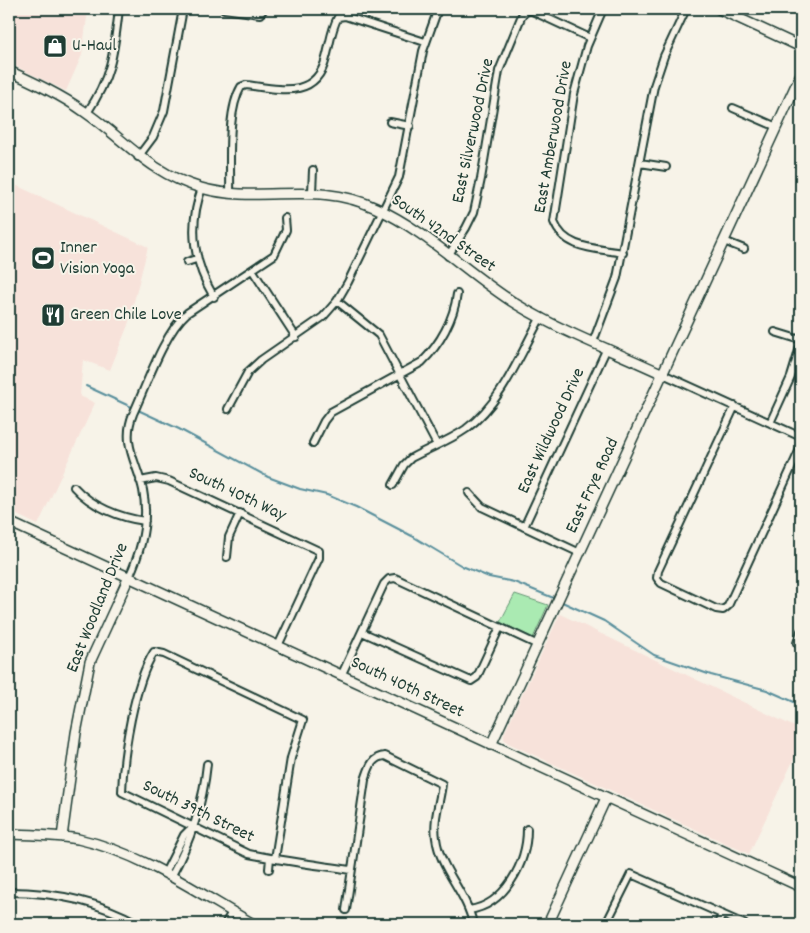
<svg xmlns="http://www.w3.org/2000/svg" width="810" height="933" viewBox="0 0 810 933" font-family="Dekko,sans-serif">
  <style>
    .built { fill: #f7e2da }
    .green { fill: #aaeab2; stroke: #649473 }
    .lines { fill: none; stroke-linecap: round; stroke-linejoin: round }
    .stream { stroke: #598f9c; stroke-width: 2 }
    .street-casing { stroke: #1f3d34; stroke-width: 10 }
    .secondary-casing { stroke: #1f3d34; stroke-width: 12 }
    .street { stroke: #f7f3e8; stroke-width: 6 }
    .secondary { stroke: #f7f3e8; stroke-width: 9 }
    .labels { text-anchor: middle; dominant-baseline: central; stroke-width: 4; stroke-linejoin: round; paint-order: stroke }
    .poi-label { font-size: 18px; fill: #1f3d34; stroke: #f7f3e8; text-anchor: start }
    .street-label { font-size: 18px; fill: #1f3d34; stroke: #f7f3e8 }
  </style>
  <rect width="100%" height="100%" fill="#f7f3e8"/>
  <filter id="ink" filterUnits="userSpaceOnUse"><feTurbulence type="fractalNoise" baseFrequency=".02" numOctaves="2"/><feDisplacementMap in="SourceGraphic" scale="10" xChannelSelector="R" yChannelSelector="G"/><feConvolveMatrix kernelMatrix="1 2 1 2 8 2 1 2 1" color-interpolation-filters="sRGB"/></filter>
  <g filter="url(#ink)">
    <path class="built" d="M9 9H88L82 55 66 91 9 63Z
      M9 182 148 247 128 325 110 370 83 360 80 396 95 403 38 525 9 511Z
      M560 614 801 730V744L749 854 508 743 504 739V734Z"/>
    <path class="green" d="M515 594 548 605 533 638 500 622Z"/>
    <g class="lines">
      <path class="stream" d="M86 386 179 429 268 477 300 489 327 495 356 507 412 536 462 566 489 577 514 582 556 599
        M560 601 604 621 654 655 711 675 767 690 801 705"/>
      <g class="street-casing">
        <path id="street" d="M224 9 260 14 264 9
          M603 9 587 46 574 94 554 222C565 250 597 248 623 253
          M770 9H772
          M792 93 801 97
          M733 108 777 127
          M87 113C112 76 114 52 119 9
          M390 122 410 126
          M138 157 153 137 164 111 183 9
          M640 163 666 167
          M202 188C188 226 193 262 214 297
          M312 192 313 170
          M230 194C231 164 226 112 241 87L246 85C278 89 316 100 326 58 330 44 331 30 338 17L345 16 425 42
          M724 241 744 249
          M448 256 466 228 474 212 481 179 499 71 522 15 527 11H532L590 38
          M187 262 196 259
          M253 271 296 337
          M337 301 379 335 437 445
          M775 332 801 340
          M593 342 617 278 654 86 664 56 686 9
          M663 374 801 437
          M735 406 658 571 657 578 661 583 716 609 723 610 728 606 801 447
          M228 409 248 372 261 360 323 317 337 301 348 282 399 177 423 51 438 9
          M770 423 791 377 801 344
          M313 443 324 421 331 412 422 362C440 344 454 319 457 294
          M140 481 156 478 169 481 319 551V558L278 646
          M393 485 404 465 411 458C429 448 449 441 466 429 503 401 519 356 541 317
          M74 487C91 506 120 518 145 521
          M469 493 482 507 580 553
          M524 527 607 348
          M227 557 229 537 240 513
          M129 577C142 549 149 520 143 490 137 462 121 443 133 414 146 386 164 333 187 313L274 255 286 230 285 218
          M801 631 797 643 801 647
          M362 632 471 681 477 677 500 627
          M341 676 384 584 389 579 395 578 538 645
          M275 859 291 758 303 720 164 654 154 652C134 683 123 755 122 792L249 854C283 861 317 865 351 870
          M269 869 270 858
          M165 873 184 835 192 827
          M171 877C191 841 203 804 207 764
          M9 892C55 892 98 901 139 924
          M346 910 365 780C369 769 371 757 385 756L442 784C440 802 433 819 436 838 440 870 467 893 473 924
          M469 910C505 905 527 863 527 829
          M225 924 232 912
          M606 924 631 874 744 924
          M718 924 722 914"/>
      </g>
      <g class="secondary-casing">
        <path id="secondary" d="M719 9 801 47
          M9 71C35 83 61 95 85 112 127 141 149 173 201 188 261 205 315 179 376 208 427 231 468 274 516 304 562 332 614 351 663 374
          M9 522 801 887
          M491 745 801 74
          M9 834C32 835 55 835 78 839 142 853 197 892 253 924
          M62 837 76 733 90 662 129 577
          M548 924 606 798"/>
      </g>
      <use href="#street" class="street"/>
      <use href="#secondary" class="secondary"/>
    </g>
  </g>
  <defs>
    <g id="shop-square" transform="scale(1.25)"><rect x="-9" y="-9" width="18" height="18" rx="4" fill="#1f3d34" stroke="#f7f3e8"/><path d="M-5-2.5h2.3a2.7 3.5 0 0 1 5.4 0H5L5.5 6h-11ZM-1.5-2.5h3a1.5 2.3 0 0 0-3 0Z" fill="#fff"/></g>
    <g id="stadium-square" transform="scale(1.25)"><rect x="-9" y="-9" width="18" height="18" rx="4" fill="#1f3d34" stroke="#f7f3e8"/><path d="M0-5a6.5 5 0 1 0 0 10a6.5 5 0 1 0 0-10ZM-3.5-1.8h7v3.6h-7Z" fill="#fff"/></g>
    <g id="restaurant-square" transform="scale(1.25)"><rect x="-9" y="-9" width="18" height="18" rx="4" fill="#1f3d34" stroke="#f7f3e8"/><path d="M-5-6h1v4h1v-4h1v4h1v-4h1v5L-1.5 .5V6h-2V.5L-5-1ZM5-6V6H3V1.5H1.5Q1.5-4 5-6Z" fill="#fff"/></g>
  </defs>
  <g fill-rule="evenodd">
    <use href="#shop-square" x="55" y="46"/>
    <use href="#stadium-square" x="43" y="258"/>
    <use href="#restaurant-square" x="53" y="315"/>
  </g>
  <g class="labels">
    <g class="poi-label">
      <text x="72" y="46">U-Haul</text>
      <text x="60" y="248">Inner<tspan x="60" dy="21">Vision Yoga</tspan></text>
      <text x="70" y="315">Green Chile Love</text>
    </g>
    <g class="street-label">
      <text transform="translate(474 131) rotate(-78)">East Silverwood Drive</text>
      <text transform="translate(554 137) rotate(-80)">East Amberwood Drive</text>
      <text transform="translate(443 234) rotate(35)">South 42nd Street</text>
      <text transform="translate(552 431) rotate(-65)">East Wildwood Drive</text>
      <text transform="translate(593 486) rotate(-65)">East Frye Road</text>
      <text transform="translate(237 495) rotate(25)">South 40th Way</text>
      <text transform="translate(98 608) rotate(-68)">East Woodland Drive</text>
      <text transform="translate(407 688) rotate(25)">South 40th Street</text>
      <text transform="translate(198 812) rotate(26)">South 39th Street</text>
    </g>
  </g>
  <rect width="810" height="933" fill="none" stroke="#f7f3e8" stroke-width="30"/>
  <rect x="15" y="15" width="780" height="903" fill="none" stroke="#1f3d34" stroke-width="2" filter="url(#ink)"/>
</svg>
